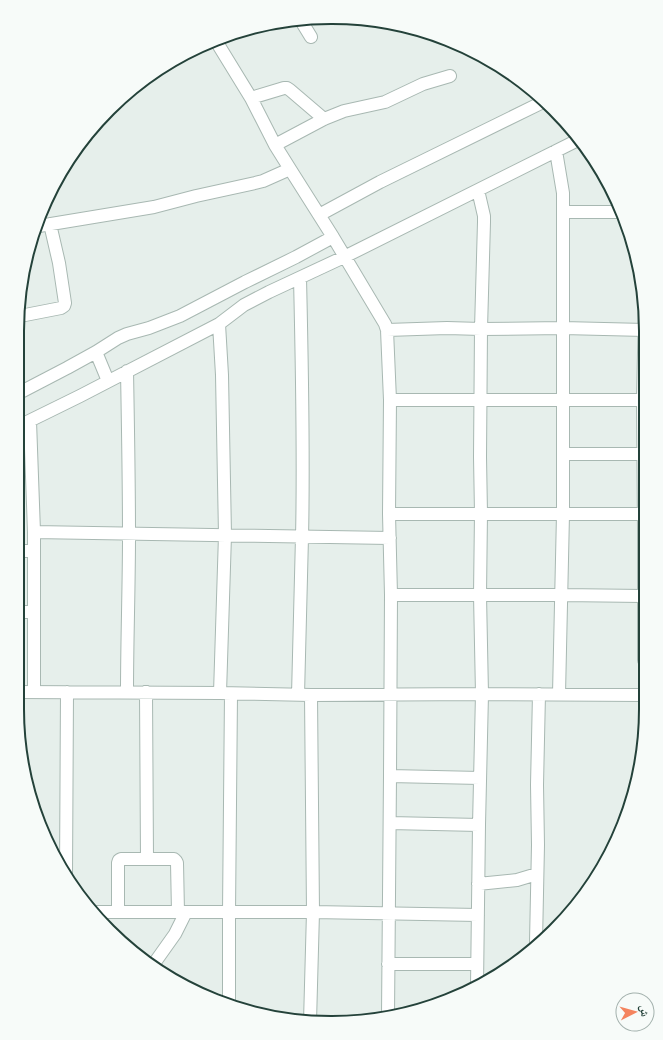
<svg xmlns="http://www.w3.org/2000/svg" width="663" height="1040" viewBox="0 0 663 1040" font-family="'IBM Plex Sans','Noto Naskh Arabic',sans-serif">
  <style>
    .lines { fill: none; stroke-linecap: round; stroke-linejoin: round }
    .minor-casing { stroke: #a8b8b2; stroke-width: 14 }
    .minor { stroke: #fff; stroke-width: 12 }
    .rim { fill: none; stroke: #24423a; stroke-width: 2 }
  </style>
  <rect width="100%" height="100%" fill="#e6efeb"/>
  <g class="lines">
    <g class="minor-casing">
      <path id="minor" d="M300 19 311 37
        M216 41 251 98 275 145 290 169 333 237 385 324 387 330 390 400 389 514 391 595 390 776 388 1015
        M251 98 284 88H287L290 90 324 119
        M275 145 324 119 344 111 385 102 423 84 450 76
        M556 151 563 193V514L559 694
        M563 212H621
        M319 215 380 182 545 101
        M39 226 154 207 196 196 255 183 263 181 290 169
        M20 316 61 308 64 306 65 303 59 263 50 224
        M219 324 222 375 225 535 220 693
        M387 330 447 328 481 329 563 328 645 330
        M96 352 108 381
        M127 371C128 426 129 480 129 535 129 587 127 640 127 692
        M19 393 67 368 96 352 118 338 127 334 149 328 180 316 245 282 296 257 333 237
        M390 400H643
        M30 421 34 532V692
        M19 426 80 396 219 324 244 305 269 292 344 257 580 139
        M563 454H643
        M389 514H644
        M34 532 390 538
        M18 551H34
        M391 595H562L643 596
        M18 612H34
        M644 660V529L643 400 645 306
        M17 692 220 693 311 695 482 694 644 695
        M146 692 147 859
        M298 695C299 642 301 590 302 537 304 451 302 364 300 278
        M390 776 480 778
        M390 823 479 825
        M66 876 67 692
        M478 884 517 880 537 874
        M97 912H313L478 915
        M118 912V863L119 860 121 859H174L176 861 177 863 178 912
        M536 942 538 845 537 785 539 694
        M388 964H477
        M153 965 175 934 186 912
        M477 986 479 825 482 694 480 595 481 513 480 457 481 329 484 222V216L478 190
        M229 1006V912L231 694
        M310 1022 313 912 311 695"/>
    </g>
    <use href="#minor" class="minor"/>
  </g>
  <path d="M0 0H663V1040H0ZM331 24H332A307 307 0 0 1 639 331V709A307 307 0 0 1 332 1016H331A307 307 0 0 1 24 709V331A307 307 0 0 1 331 24Z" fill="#f7fbf9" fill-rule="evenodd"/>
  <path class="rim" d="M331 24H332A307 307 0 0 1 639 331V709A307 307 0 0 1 332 1016H331A307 307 0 0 1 24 709V331A307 307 0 0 1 331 24Z"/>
  <g transform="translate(635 1012) rotate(84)"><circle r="19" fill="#f7fbf9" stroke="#a3b1ad"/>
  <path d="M0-3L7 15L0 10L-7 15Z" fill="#f4845f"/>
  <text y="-6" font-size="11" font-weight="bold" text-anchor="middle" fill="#24423a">ش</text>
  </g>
</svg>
